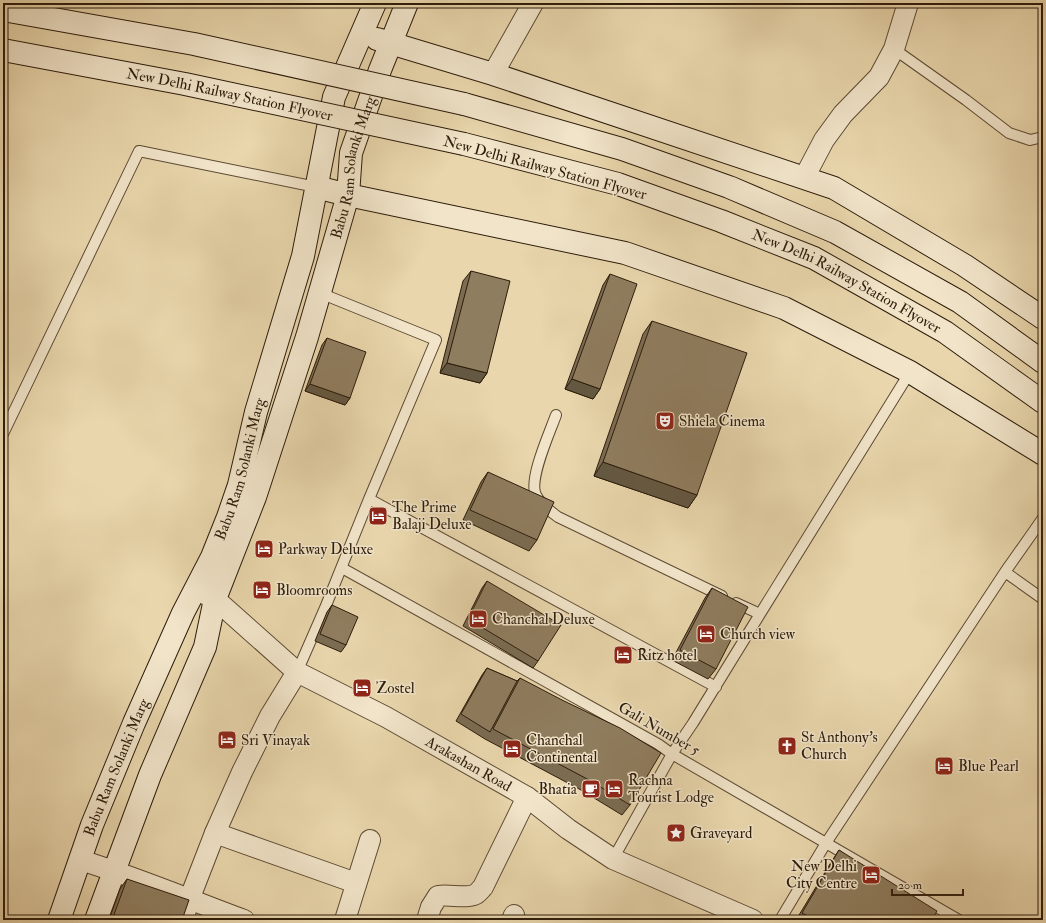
<svg xmlns="http://www.w3.org/2000/svg" width="1046" height="923" viewBox="0 0 1046 923" font-family="'IM FELL Double Pica',serif">
  <style>
    .lines { fill: none; stroke-linecap: round; stroke-linejoin: round }
    .service-casing { stroke: #5c4a33; stroke-width: 12 }
    .minor-casing { stroke: #5c4a33; stroke-width: 22 }
    .secondary-casing { stroke: #2d1c0b; stroke-width: 24 }
    .service { stroke: #f1e4c9; stroke-width: 10 }
    .minor { stroke: #f1e4c9; stroke-width: 20 }
    .secondary { stroke: #f1e4c9; stroke-width: 22 }
    .secondary-bridge-casing { stroke: #2d1c0b; stroke-width: 24; stroke-linecap: butt }
    .secondary-bridge { stroke: #f1e4c9; stroke-width: 22 }
    .wall { fill: #7b6c52; stroke: #2d1c0b }
    .shaded-wall { fill: #645842; stroke: #2d1c0b }
    .building { fill: #8f7d5f; stroke: #2d1c0b }
    .labels { text-anchor: middle; dominant-baseline: central; stroke-width: 3; stroke-linejoin: round; paint-order: stroke }
    .street-label { font-size: 15px; fill: #2d1c0b; stroke: #f1e4c9 }
    .poi-label { font-size: 15px; fill: #2d1c0b; stroke: #f1e4c9; text-anchor: start }
  </style>
  <rect width="100%" height="100%" fill="#e9d6ac"/>
  <filter id="stains"><feTurbulence type="fractalNoise" baseFrequency=".005" numOctaves="4"/><feColorMatrix values="0 0 0 0 .2 0 0 0 0 .09 0 0 0 0 .02 0 0 0 .5 -.17"/></filter>
  <radialGradient id="worn" r=".72"><stop offset=".6" stop-color="#630" stop-opacity="0"/><stop offset="1" stop-color="#630" stop-opacity=".3"/></radialGradient>
  <g class="lines">
    <g class="service-casing">
      <path id="service" d="M894 49 966 100 1009 133 1030 140 1043 137
        M556 415C550 432 528 480 536 495 540 504 550 511 558 517L722 596
        M3 434 139 151 316 187
        M369 499 716 687
        M342 568 658 744 672 754 959 920
        M1005 572 1043 599
        M736 603 760 614
        M297 672 325 608 369 499 436 340 320 293
        M613 859 672 754 693 723 760 614 910 372
        M780 920 826 843 1005 572 1043 518"/>
    </g>
    <g class="minor-casing">
      <g id="minor">
        <path d="M493 74 533 3"/>
        <path d="M804 178 824 140 843 114 879 77 894 49 908 3"/>
        <path id="s1" d="M203 593 215 599 297 672 386 717 527 797 568 829 613 859 753 920"/>
        <path d="M215 833 356 883"/>
        <path d="M80 860C136 877 190 900 244 920"/>
        <path d="M183 920 189 900 215 833 242 772 270 716 297 672"/>
        <path d="M345 920 370 840"/>
        <path d="M427 920 431 907 438 896C449 894 468 899 476 894 479 892 481 889 483 887L527 797"/>
        <path d="M512 920 514 915"/>
      </g>
    </g>
    <g class="secondary-casing">
      <g id="secondary">
        <path d="M377 39 493 74 834 188 964 265 1043 318"/>
        <path d="M464 104 622 149 729 187 835 232 960 302 1043 362"/>
        <path id="s2" d="M464 144 618 184 721 221 814 258 945 332 1043 402"/>
        <path d="M316 187 348 195 625 253 784 308 910 372 1043 454"/>
        <path id="s3" d="M59 920 92 825 134 723 183 613 212 557 228 517 239 485 256 412 303 256 334 97 375 3"/>
        <path id="s4" d="M96 920 150 775 205 647 215 599 255 497 307 337 348 195 351 153 380 70 407 3"/>
      </g>
    </g>
    <use href="#service" class="service"/>
    <use href="#minor" class="minor"/>
    <use href="#secondary" class="secondary"/>
    <g class="secondary-bridge-casing">
      <g id="secondary-bridge">
        <path d="M3 10 194 44 464 104"/>
        <path id="s5" d="M3 50 185 84 464 144"/>
      </g>
    </g>
    <use href="#secondary-bridge" class="secondary-bridge"/>
  </g>
  <path class="wall" d="M471 271 487 373 480 383 440 373 463 281Z
    M610 274 600 389 593 399 565 389 603 285Z
    M652 321 697 495 688 508 594 476 643 334Z
    M327 338 350 398 345 405 305 391 322 345Z
    M488 472 537 540 529 551 463 520 481 482Z
    M487 581 538 661 533 668 463 626 482 588Z
    M712 588 716 669 708 679 672 660 705 598Z
    M332 605 346 645 341 652 315 641 327 612Z
    M487 668 517 681 520 678 630 805 622 815 581 790 485 739 456 721 482 675Z
    M839 850 932 920H796L830 864Z
    M127 879 182 920H109L120 889Z"/>
  <path class="shaded-wall" d="M3 6 7 7 3 12Z
    M447 363 487 373 480 383 440 373Z
    M572 379 600 389 593 399 565 389Z
    M310 384 350 398 345 405 305 391Z
    M603 462 697 495 688 508 594 476Z"/>
  <path class="building" d="M3 3H8L7 7 3 6Z
    M471 271 510 281 487 373 447 363Z
    M610 274 637 284 600 389 572 379Z
    M652 321 747 353 697 495 603 462Z
    M327 338 366 352 350 398 310 384Z
    M488 472 554 502 537 540 470 510Z
    M487 581 561 625 538 661 468 619Z
    M712 588 748 607 716 669 680 650Z
    M332 605 358 617 346 645 320 634Z
    M487 668 517 681 490 732 461 714Z
    M520 678 562 700 620 728 661 753 630 805 589 780 493 729Z
    M839 850 937 911 932 920H815L802 913Z
    M127 879 189 900 182 920H112Z"/>
  <defs>
    <g id="theatre-square" transform="scale(1)"><rect x="-9" y="-9" width="18" height="18" rx="4" fill="#8f2418" stroke="#f1e4c9"/><path d="M-5-5.5Q0-4 5-5.5V0Q5 5 0 6Q-5 5-5 0ZM-3.3-2.5H-1v1.5H-3.3ZM1-2.5H3.3v1.5H1ZM-2.8 1Q0 5.5 2.8 1Z" fill="#fff"/></g>
    <g id="hotel-square" transform="scale(1)"><rect x="-9" y="-9" width="18" height="18" rx="4" fill="#8f2418" stroke="#f1e4c9"/><path d="M-6-4.5h1.5V1H6V5H4.5V3h-9V5H-6ZM-4 0a1.8 1.8 0 1 1 3.6 0ZM.5 0V-2.5h3Q6-2.5 6 0Z" fill="#fff"/></g>
    <g id="church-square" transform="scale(1)"><rect x="-9" y="-9" width="18" height="18" rx="4" fill="#8f2418" stroke="#f1e4c9"/><path d="M-1.2-6h2.4v3.5h3.3v2.4h-3.3V6h-2.4V-.1h-3.3v-2.4h3.3Z" fill="#fff"/></g>
    <g id="cafe-square" transform="scale(1)"><rect x="-9" y="-9" width="18" height="18" rx="4" fill="#8f2418" stroke="#f1e4c9"/><path d="M-5.5-4.5H6V0H3Q3 3.5 0 3.5H-2.5Q-5.5 3.5-5.5 0ZM3-3.2v2h1.7v-2ZM-6 4.5H4V6H-6Z" fill="#fff"/></g>
    <g id="sight-square" transform="scale(1)"><rect x="-9" y="-9" width="18" height="18" rx="4" fill="#8f2418" stroke="#f1e4c9"/><path d="M0-6L1.8-2.2L6-1.7L2.9 1.2L3.7 5.4L0 3.3L-3.7 5.4L-2.9 1.2L-6-1.7L-1.8-2.2Z" fill="#fff"/></g>
  </defs>
  <g fill-rule="evenodd">
    <use href="#theatre-square" x="665" y="421"/>
    <use href="#hotel-square" x="378" y="516"/>
    <use href="#hotel-square" x="264" y="549"/>
    <use href="#hotel-square" x="262" y="590"/>
    <use href="#hotel-square" x="478" y="619"/>
    <use href="#hotel-square" x="706" y="634"/>
    <use href="#hotel-square" x="623" y="655"/>
    <use href="#hotel-square" x="362" y="688"/>
    <use href="#hotel-square" x="227" y="740"/>
    <use href="#church-square" x="787" y="746"/>
    <use href="#hotel-square" x="512" y="749"/>
    <use href="#hotel-square" x="944" y="766"/>
    <use href="#cafe-square" x="591" y="789"/>
    <use href="#hotel-square" x="614" y="789"/>
    <use href="#sight-square" x="676" y="833"/>
    <use href="#hotel-square" x="871" y="875"/>
  </g>
  <g class="labels">
    <g class="street-label">
      <text stroke="none"><textPath href="#s5" startOffset="231">New Delhi Railway Station Flyover</textPath></text>
      <text stroke="none"><textPath href="#s4" startOffset="797">Babu Ram Solanki Marg</textPath></text>
      <text transform="translate(545 168) rotate(15)">New Delhi Railway Station Flyover</text>
      <text stroke="none"><textPath href="#s2" startOffset="408">New Delhi Railway Station Flyover</textPath></text>
      <text stroke="none"><textPath href="#s3" startOffset="487">Babu Ram Solanki Marg</textPath></text>
      <text transform="translate(659 729) rotate(30)">Gali Number 5</text>
      <text stroke="none"><textPath href="#s1" startOffset="318">Arakashan Road</textPath></text>
      <text stroke="none"><textPath href="#s3" startOffset="163">Babu Ram Solanki Marg</textPath></text>
    </g>
    <g class="poi-label">
      <text x="679" y="421">Shiela Cinema</text>
      <text x="392" y="507">The Prime<tspan x="392" dy="17">Balaji Deluxe</tspan></text>
      <text x="278" y="549">Parkway Deluxe</text>
      <text x="276" y="590">Bloomrooms</text>
      <text x="492" y="619">Chanchal Deluxe</text>
      <text x="720" y="634">Church view</text>
      <text x="637" y="655">Ritz hotel</text>
      <text x="376" y="688">Zostel</text>
      <text x="801" y="737">St Anthony's<tspan x="801" dy="17">Church</tspan></text>
      <text x="241" y="740">Sri Vinayak</text>
      <text x="526" y="740">Chanchal<tspan x="526" dy="17">Continental</tspan></text>
      <text x="958" y="766">Blue Pearl</text>
      <text x="628" y="780">Rachna<tspan x="628" dy="17">Tourist Lodge</tspan></text>
      <text x="577" y="789" text-anchor="end">Bhatia</text>
      <text x="690" y="833">Graveyard</text>
      <text x="857" y="866" text-anchor="end">New Delhi<tspan x="857" dy="17">City Centre</tspan></text>
    </g>
  </g>
  <rect width="1046" height="923" fill="none" stroke="#e9d6ac" stroke-width="16"/>
  <rect x="4" y="4" width="1038" height="915" fill="none" stroke="#2d1c0b" stroke-width="2"/>
  <rect x="8" y="8" width="1030" height="907" fill="none" stroke="#2d1c0b"/>
  <path d="M892 889v6h71v-6" fill="none" stroke="#2d1c0b" stroke-width="2"/>
  <text x="898" y="889" font-size="12" fill="#2d1c0b" stroke="#f1e4c9" stroke-width="3" paint-order="stroke">20 m</text>
  <rect width="100%" height="100%" filter="url(#stains)"/>
  <rect width="100%" height="100%" fill="url(#worn)"/>
</svg>
